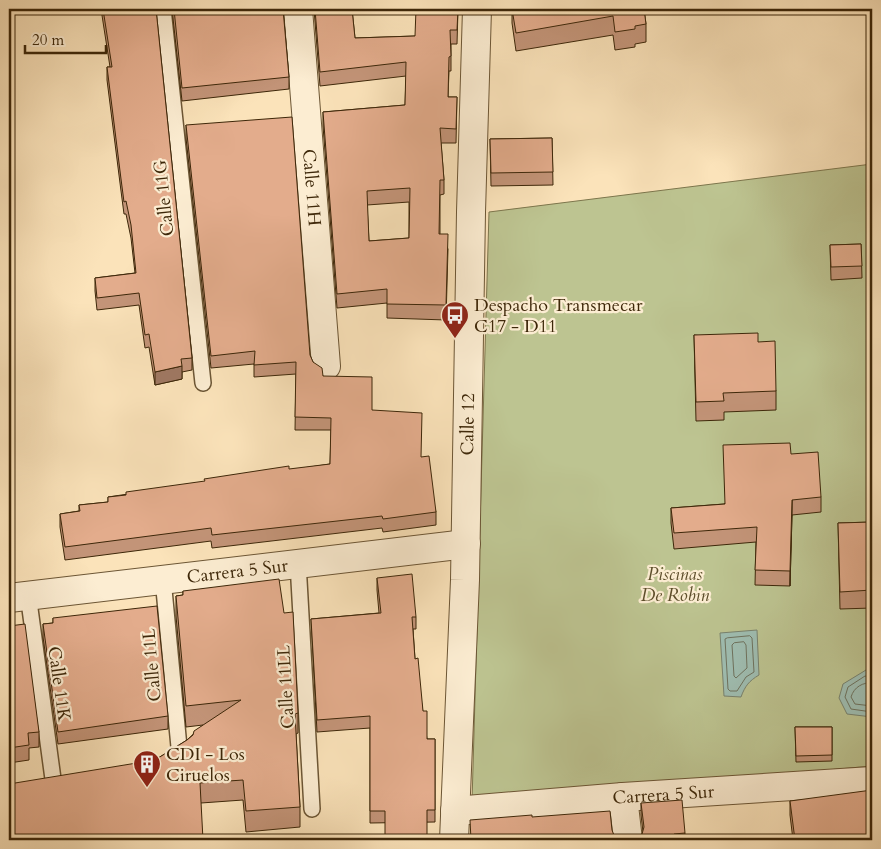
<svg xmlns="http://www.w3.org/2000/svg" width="881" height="849" viewBox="0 0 881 849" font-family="Cardo,serif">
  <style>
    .green { fill: #bdc491; stroke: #7d764d }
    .water { fill: #9fbeb2; stroke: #78826e }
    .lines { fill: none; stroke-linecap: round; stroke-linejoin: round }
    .shore { stroke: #6e725e; stroke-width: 1 }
    .service-casing { stroke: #6c5635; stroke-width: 18 }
    .minor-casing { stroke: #6c5635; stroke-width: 30 }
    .service { stroke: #fcedd2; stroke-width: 15 }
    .minor { stroke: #fcedd2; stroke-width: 28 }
    .wall { fill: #c39478; stroke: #3d2709; fill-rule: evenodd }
    .shaded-wall { fill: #9f7862; stroke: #3d2709 }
    .building { fill: #e3ac8c; stroke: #3d2709; fill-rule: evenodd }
    .labels { text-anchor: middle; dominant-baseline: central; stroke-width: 4.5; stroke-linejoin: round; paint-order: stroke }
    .street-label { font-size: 18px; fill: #3d2709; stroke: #fcedd2 }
    .poi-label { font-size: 18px; fill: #3d2709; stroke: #fcedd2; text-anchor: start }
    .park-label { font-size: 18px; font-style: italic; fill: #5d4e2b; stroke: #fcedd2 }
  </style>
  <rect width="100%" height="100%" fill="#fbe3ba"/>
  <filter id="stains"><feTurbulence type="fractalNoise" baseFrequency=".004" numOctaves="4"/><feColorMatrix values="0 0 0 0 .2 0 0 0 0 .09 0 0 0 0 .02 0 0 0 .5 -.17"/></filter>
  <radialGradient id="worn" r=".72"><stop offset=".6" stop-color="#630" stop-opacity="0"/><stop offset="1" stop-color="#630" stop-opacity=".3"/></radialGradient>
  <path class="green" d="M872 164V766L472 802 489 212Z"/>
  <path class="water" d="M757 630 759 675C749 681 745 686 741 697L724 696 720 633Z
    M866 670 872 673V717L847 714 839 698 843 684Z"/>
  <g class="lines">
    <path class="shore" d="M750 636 752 638 754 672 746 677 737 691H730L728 689 725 639 727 638Z
      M744 642 746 645 747 668 736 678 734 676 732 645 734 643Z
      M872 677 865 676 848 687 845 697 851 709 872 712
      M872 683C863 682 854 687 851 697L855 704 872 706"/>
    <g class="service-casing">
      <path id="service" d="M163 9 203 383
        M298 563 312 809
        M163 579 179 747
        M28 594 53 779"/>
    </g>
    <g class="minor-casing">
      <g id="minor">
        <path id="s1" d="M298 9 326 366"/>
        <path id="s2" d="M9 598 466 544"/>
        <path d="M623 797 628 840"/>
        <path id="s3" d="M455 811 623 797 872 781"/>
        <path id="s4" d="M454 840 465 580 471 212 477 9"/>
      </g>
    </g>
    <use href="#service" class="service"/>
    <use href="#minor" class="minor"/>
  </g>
  <path class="wall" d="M101 9H156L192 358V370L182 372V379L155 385 149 347 145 348 139 305 97 310 95 291V278L135 273 131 238 126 214H124L121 191 107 80V67H110Z
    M172 9H283L289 77V89L182 101Z
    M314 9H352L355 38 415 36 458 9 457 44H451V71H449L448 97H457L456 143H441L444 180V194L440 195V234L448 249 446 320 387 318V303L337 308 323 126V112L405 105 406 76 320 86ZM409 202V238L369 241 367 205Z
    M512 9H644L646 24V42L635 44V47L615 50 613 35 516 51 512 23Z
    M186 125 310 355 313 362 323 376 372 410 421 457 436 512V525L383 532 382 528 212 548 211 541 65 560 60 527V514L79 511V505L108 502V497L330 464 331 430H295L296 374 254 377V364L211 368 186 138Z
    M552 138 553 185 491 186 490 139Z
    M861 244 862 278 831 280 830 245Z
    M694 335 758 342 776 391V410L724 412V420L696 421Z
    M791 454 821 497V512L792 515 790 586 755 585 756 542 674 549 671 523V508L724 504Z
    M872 522V608L840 609 838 523Z
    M377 578 416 617V629H413L415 659 427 739H435V822L370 823V728L317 732 311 619 379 613 377 590Z
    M183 591 298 713V733L296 734 300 807V827L246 832 243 800 201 803 155 760 187 740 203 725 186 727 176 616V596L183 595Z
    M53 618 168 716V729L58 744 43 637V624L53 623Z
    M9 626 39 732V747L29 748V760L9 763Z
    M795 727H832V761L796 762Z
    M790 801 872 840H793L790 815Z
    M641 803 685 833V840H638L642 834 643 832 641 815Z"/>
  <path class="shaded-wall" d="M182 366V379L155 385V372Z
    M792 500V515L790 586V571Z"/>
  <path class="building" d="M103 9H156L192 358 181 359 182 366 155 372 149 334 145 335 139 293 97 298 95 278 136 273 131 225 126 201 124 202 121 179 107 67H112Z
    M174 9H283L289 77 182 88Z
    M315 9H352L355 38 415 36 416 9H458L457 30H450L451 56 449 57 448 97H457L456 129 440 128 444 180H440L439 234H448L446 305 387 304V289L337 294 323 112 405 105 406 62 320 72ZM410 188 409 238 369 241 367 191Z
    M512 9H644L646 24 635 26V29L615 32 613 16 516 33Z
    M292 117 310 355 313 362 322 368 323 376 372 377V410L422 413 421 457 429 456 436 512 383 519 382 516 212 535 211 528 65 547 60 514 80 511 79 505 108 502V497L126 495V492L205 481 204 479 289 466V469L330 464 331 418 295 417 296 362 254 365 255 351 211 356 186 125Z
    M552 138 553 172 491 173 490 139Z
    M861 244 862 266 831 267 830 245Z
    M758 333V342L775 341 776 391 723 393 724 401 696 402 694 335Z
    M790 443 791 454 818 452 821 497 792 500 790 571 755 570 757 527 674 533 671 508 725 504 723 445Z
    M872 522V590L840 592 838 523Z
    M412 574 416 617H412L415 659 418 658 423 711H427V739H435V810H427V840H385V811H370V716L317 720 311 619 381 613 377 578Z
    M279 579 284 613 293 612 298 713 295 714 300 807 246 811 243 780 200 783 203 840H9V784L155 760 187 740 193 735 194 731 241 700 186 706 176 596 183 595V591Z
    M157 606 168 716 58 732 43 624 53 623V618Z
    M25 624 39 732 28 733 29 745 9 748V626Z
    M795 727H832V755L796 756Z
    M872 790V840H795L790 801Z
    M682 800 685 833 674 834V840H638L642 834 644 827 641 803Z
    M610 811 612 830 615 838 618 840H471L470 820 532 815V817Z"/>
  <defs>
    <g id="bus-pin" transform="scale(1.4375)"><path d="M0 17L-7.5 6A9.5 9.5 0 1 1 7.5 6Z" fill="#8f2418" stroke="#fcedd2"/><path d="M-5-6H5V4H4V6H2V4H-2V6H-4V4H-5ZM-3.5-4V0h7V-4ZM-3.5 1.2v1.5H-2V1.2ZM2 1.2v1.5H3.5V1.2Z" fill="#fff"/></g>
    <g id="building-pin" transform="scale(1.4375)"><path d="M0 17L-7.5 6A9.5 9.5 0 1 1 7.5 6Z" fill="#8f2418" stroke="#fcedd2"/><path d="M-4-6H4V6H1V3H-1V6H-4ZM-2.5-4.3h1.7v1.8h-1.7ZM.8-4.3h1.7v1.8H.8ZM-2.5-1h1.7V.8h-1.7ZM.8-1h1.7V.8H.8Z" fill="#fff"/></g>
  </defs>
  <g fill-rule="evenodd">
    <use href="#bus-pin" x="455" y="315"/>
    <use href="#building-pin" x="147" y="764"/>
  </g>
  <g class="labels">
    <g class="street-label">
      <text stroke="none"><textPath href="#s1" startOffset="179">Calle 11H</textPath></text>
      <text transform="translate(164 198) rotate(-96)">Calle 11G</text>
      <text stroke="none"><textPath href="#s4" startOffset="416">Calle 12</textPath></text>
      <text stroke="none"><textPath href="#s2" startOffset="230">Carrera 5 Sur</textPath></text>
      <text transform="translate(152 665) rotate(-95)">Calle 11L</text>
      <text transform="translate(59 684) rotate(82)">Calle 11K</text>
      <text transform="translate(286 687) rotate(-93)">Calle 11LL</text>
      <text stroke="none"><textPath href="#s3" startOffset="209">Carrera 5 Sur</textPath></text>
    </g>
    <g class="poi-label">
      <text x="474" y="305">Despacho Transmecar<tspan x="474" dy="21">C17 - D11</tspan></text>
      <text x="166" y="754">CDI - Los<tspan x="166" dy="21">Ciruelos</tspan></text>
    </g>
    <g class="park-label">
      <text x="675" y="574">Piscinas<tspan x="675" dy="21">De Robin</tspan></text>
    </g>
  </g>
  <rect width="881" height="849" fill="none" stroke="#fbe3ba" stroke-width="30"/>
  <rect x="10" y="10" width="861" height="829" fill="none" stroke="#3d2709" stroke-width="2.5"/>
  <rect x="15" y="15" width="851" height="819" fill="none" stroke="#3d2709"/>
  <path d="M25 45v8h81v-8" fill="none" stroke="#3d2709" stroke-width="2.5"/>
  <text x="32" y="45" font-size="15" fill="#3d2709" stroke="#fcedd2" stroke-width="4" paint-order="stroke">20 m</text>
  <rect width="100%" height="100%" filter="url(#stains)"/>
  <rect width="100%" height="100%" fill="url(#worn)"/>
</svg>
